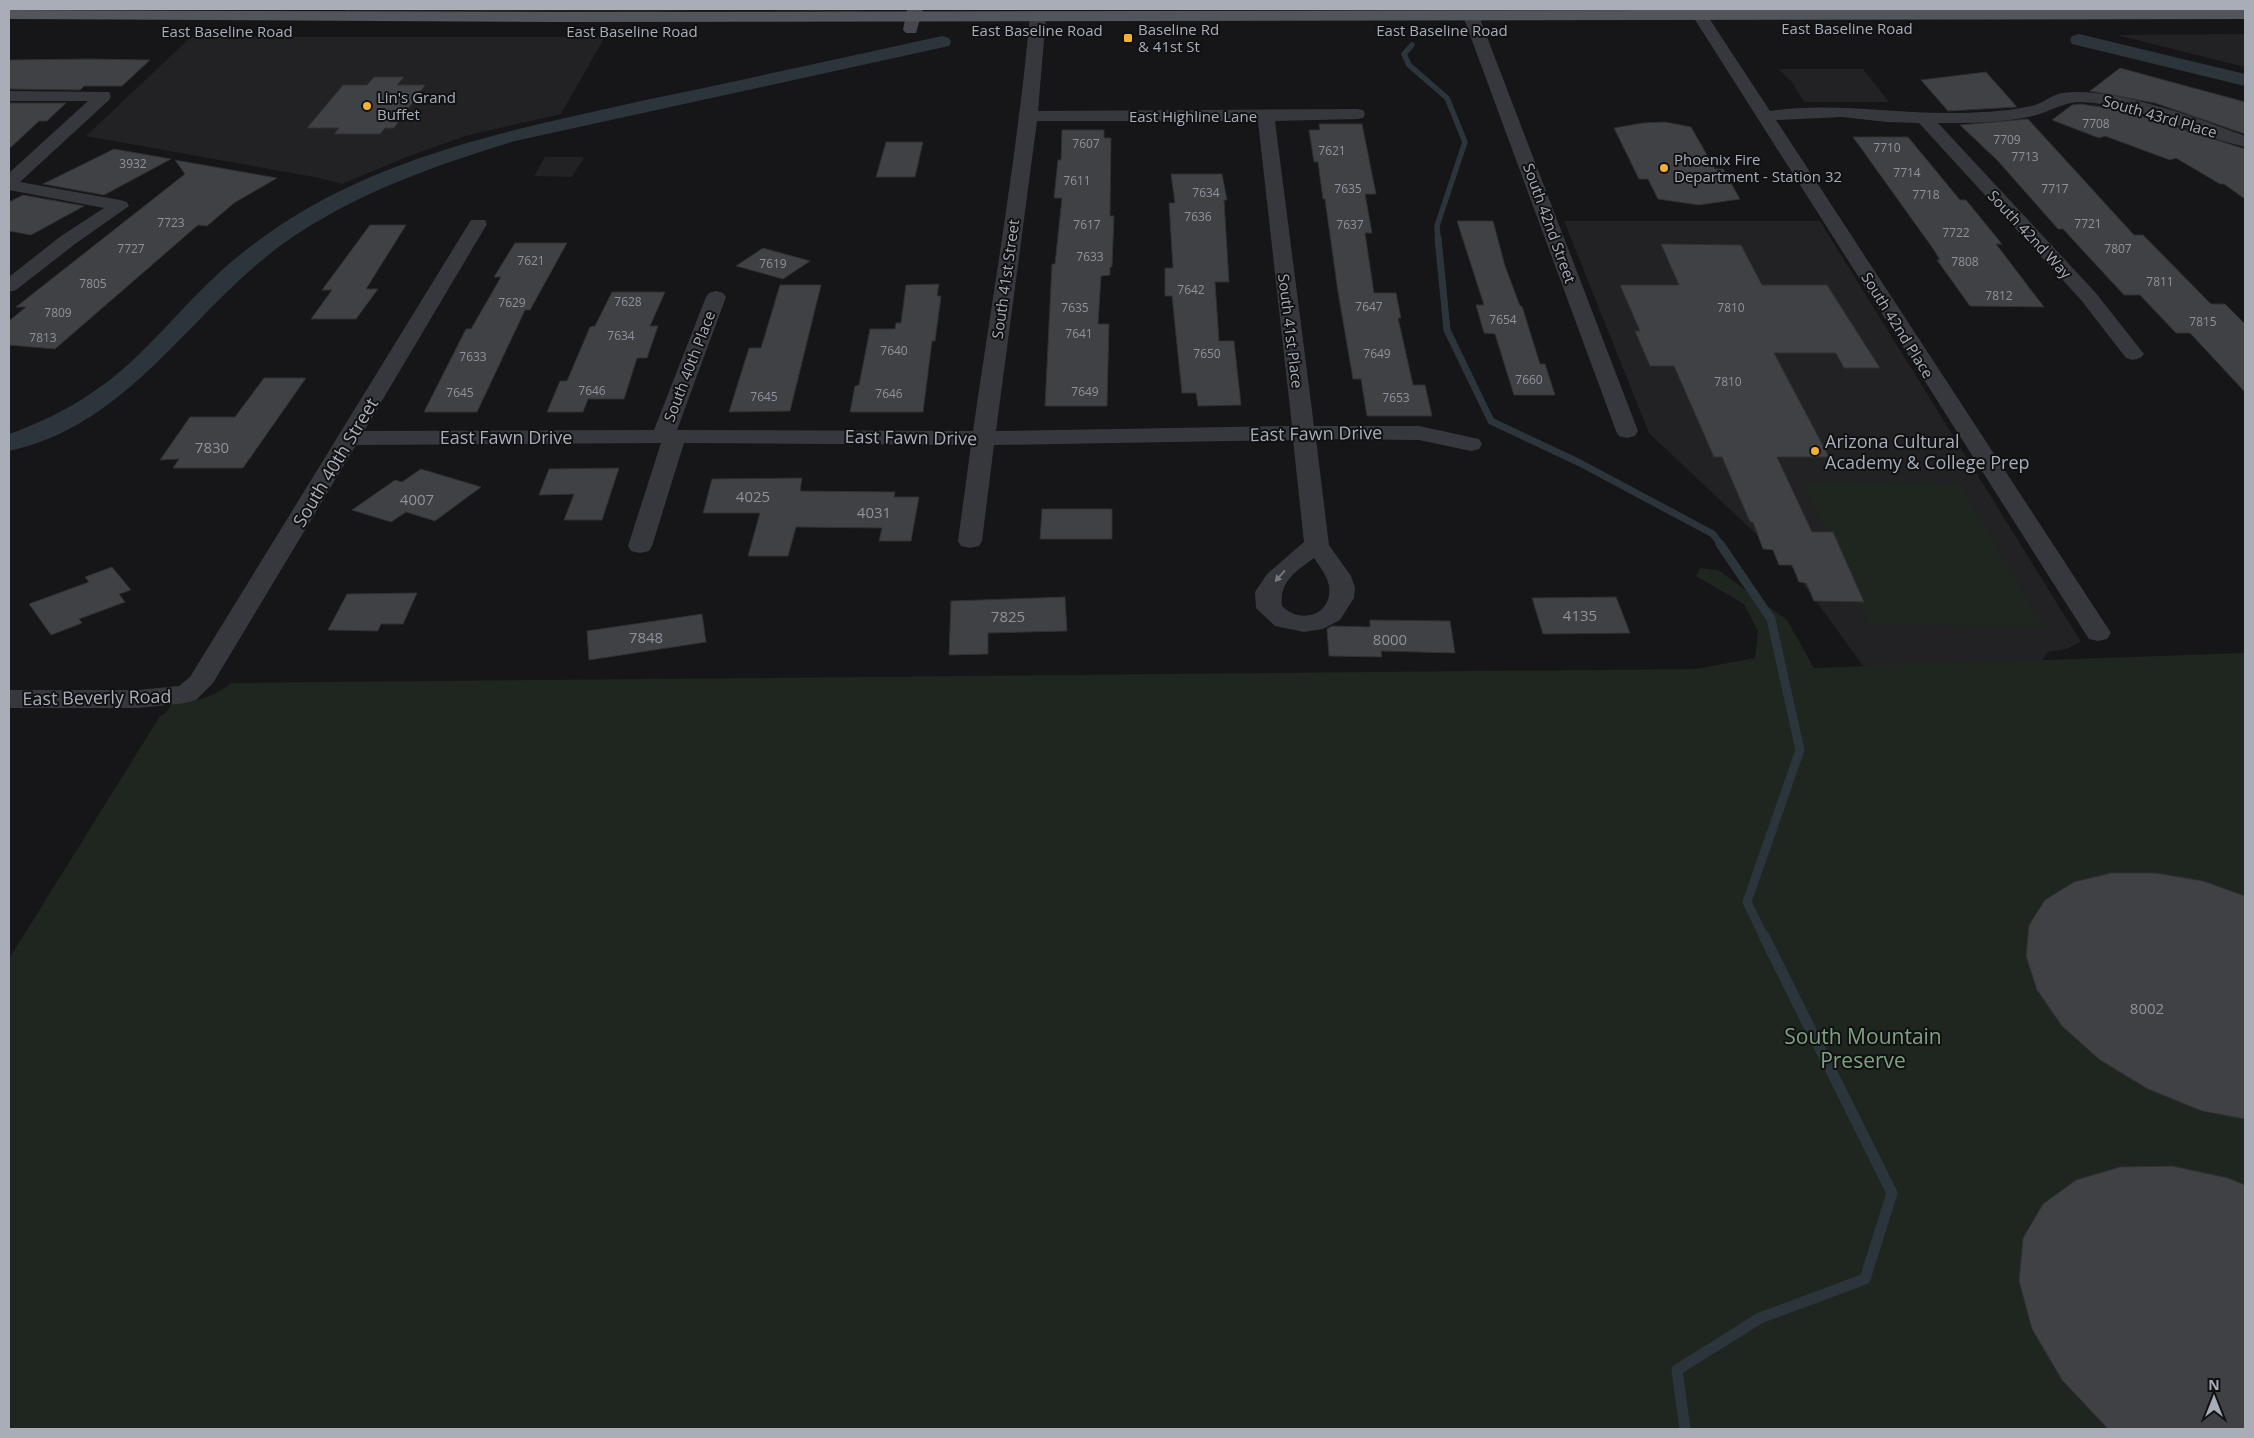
<svg xmlns="http://www.w3.org/2000/svg" width="2254" height="1438" viewBox="0 0 2254 1438" font-family="'Open Sans',sans-serif">
  <style>
    .built { fill: #222225 }
    .green { fill: #1e261f }
    .lines { fill: none; stroke-linecap: round; stroke-linejoin: round }
    .stream-far3 { stroke: #2c353c; stroke-width: 5.5 }
    .stream-far2 { stroke: #2c353c; stroke-width: 7 }
    .stream-far1 { stroke: #2c353c; stroke-width: 9 }
    .stream { stroke: #2c353c; stroke-width: 11 }
    .canal { fill: #2c353c; fill-rule: evenodd }
    .building { fill: #404145; stroke: #303034 }
    .minor { fill: #37383d; fill-rule: evenodd }
    .secondary { fill: #45474d; fill-rule: evenodd }
    .primary { fill: #53555c; fill-rule: evenodd }
    .oneway { fill: #757881 }
    .poi-dot { fill: #f2b134; stroke: #111113; stroke-width: 2 }
    .labels { text-anchor: middle; dominant-baseline: central; stroke-width: 4; stroke-linejoin: round; paint-order: stroke }
    .far-number-label { font-size: 12px; fill: #8e929b }
    .far-street-label { font-size: 15px; fill: #a8adb8; stroke: #111113 }
    .far-poi-label { font-size: 15px; fill: #a8adb8; stroke: #111113; text-anchor: start }
    .number-label { font-size: 15px; fill: #8e929b }
    .street-label { font-size: 18px; fill: #a8adb8; stroke: #111113 }
    .poi-label { font-size: 18px; fill: #a8adb8; stroke: #111113; text-anchor: start }
    .near-park-label { font-size: 21px; fill: #7fa381; stroke: #111113 }
  </style>
  <rect width="100%" height="100%" fill="#161618"/>
  <path class="built" d="M347 9H876L852 12 720 9 653 12 345 11Z
    M1139 9H1926L1929 10 1427 11Z
    M2245 34V67L2117 35Z
    M191 37H605L561 114 465 136 409 156 342 184 314 177 86 136Z
    M1778 69H1863L1889 102H1804L1791 81Z
    M545 157H584L572 177 534 176Z
    M1564 221H1820L2081 642 2066 649 2048 652 2031 675 1874 681 1792 568 1649 433Z"/>
  <path class="green" d="M1803 482 1960 484 2043 627 1869 624Z
    M1700 568 1718 570 1787 620 1814 668 2245 653V1429H9V959L160 716 166 713 172 703C194 703 214 697 231 683L1696 669 1755 658 1758 631 1744 604 1696 576Z"/>
  <g class="lines">
    <path class="stream-far3" d="M1412 45 1404 54 1409 65 1447 98 1465 142 1437 226 1438 239"/>
    <path class="stream-far2" d="M1438 238 1447 330 1491 421 1580 463 1713 534 1721 545"/>
    <path class="stream-far1" d="M1720 544 1771 619 1800 750 1747 902 1764 937"/>
    <path class="stream" d="M1685 1429 1677 1370 1760 1318 1865 1279 1892 1193 1764 936"/>
    <path class="canal" d="M2079 34 2245 74V86L2072 44 2070 40 2072 36Z
      M942 36 949 38 951 42 949 46 515 141C433 166 350 195 280 246 188 314 129 425 9 451V434C55 418 98 393 133 360 164 331 190 299 221 271 253 242 290 217 328 197 427 146 534 125 641 101 742 80 842 58 942 36Z"/>
  </g>
  <path class="building" d="M9 60 87 59 150 60 122 86H84L80 90 9 89Z
    M2120 68 2245 102V134L2155 103 2090 91Z
    M1986 72 2017 107 1948 111 1921 80Z
    M374 77H404L397 85H425L394 128H385L380 134H334L339 128H307L343 85H367Z
    M9 103H66L47 121H39L9 149Z
    M2080 104 2122 110 2245 149V199L2224 184H2220L2176 158 2170 160 2105 136 2099 138 2052 120 2072 105Z
    M2028 119 2134 235H2143L2211 304H2225L2245 324V392L2190 333H2176L2140 295H2124L2063 229H2058L1998 161 1960 125Z
    M1665 122 1691 127 1715 169H1723L1740 199 1699 205 1658 199 1648 179H1639L1614 128 1643 123Z
    M1319 124H1362L1376 194H1365L1372 233H1365L1374 293H1396L1401 318H1398L1413 385H1425L1432 416H1367L1361 379H1353L1338 292 1325 199H1323L1318 162H1314L1309 130H1320Z
    M1062 130H1104V138H1111L1110 216H1114L1112 267H1110V275L1101 276 1098 324H1109L1107 406H1045L1052 264H1055L1062 198H1054L1058 160H1061Z
    M1853 137H1908L1960 200H1966L2002 244H1996L2044 307 1970 306 1937 260H1940L1934 250Z
    M886 142H923L915 177H876Z
    M114 149 171 159 104 195 43 184Z
    M175 160 277 178 234 203 207 226 198 225 55 349 9 345V321L26 307H16L185 174Z
    M1171 174H1222L1227 200H1224L1229 282H1215L1219 341H1234L1241 405 1198 406 1196 393H1182L1172 296H1165V268H1173L1169 203H1175Z
    M23 195 84 206 31 235 9 231V202Z
    M1457 221H1493L1505 266 1520 306H1522L1540 364H1545L1555 395H1514L1495 334 1484 333 1476 305H1484Z
    M370 225H406L366 289H378L356 319H311L332 290H322Z
    M515 243H567L530 310H525L477 412H424L466 329H471L501 277H494Z
    M1661 244 1741 245 1762 285H1827L1880 368H1844L1836 353H1774L1829 457H1777L1812 532H1833L1864 602 1814 601 1806 583 1799 582 1792 565H1779L1773 550 1763 549 1753 522H1750L1722 457H1714L1674 366H1650L1635 331H1640L1620 285H1679Z
    M763 248 810 261 783 279 736 266Z
    M939 284 937 296H941L935 341H932L923 412H850L855 386 859 385 870 329H895L896 323H901L906 285Z
    M780 285H821L790 411 729 412 749 348H761Z
    M612 292H665L650 326H658L647 358H637L624 399H588L583 412H547L560 381H567L590 327 595 326Z
    M264 378H306L243 468H173L179 459 160 460 190 417H235Z
    M619 468 602 520H564L574 494 539 495 549 469Z
    M421 469 481 487 435 521 406 512 391 522 352 510 395 480 402 482Z
    M802 478 800 491 895 492 894 497H919L911 541H879L882 528 796 527 788 556H748L760 513H703L712 479Z
    M1042 509H1112V539H1040Z
    M112 567 131 590 119 594 125 602 79 619 82 623 51 635 29 604 89 582 85 577Z
    M417 593 403 624H381L378 631 328 630 347 594Z
    M1065 597 1067 631 988 633V654L949 655 951 601Z
    M1616 597 1630 633 1543 634 1532 598Z
    M702 614 706 642 589 660 587 631Z
    M1370 620 1450 621 1455 653 1381 651 1382 657 1329 656 1327 629 1332 626 1370 627Z
    M2111 873H2156L2203 881 2245 896V1119L2202 1111 2148 1089 2100 1060 2062 1026 2037 990 2026 956 2029 925 2045 900 2074 882Z
    M2172 1166 2228 1178 2245 1185V1429H2108L2062 1380 2032 1329 2019 1281 2023 1238 2043 1204 2076 1180 2120 1167Z"/>
  <g class="lines">
    <path class="minor" d="M1700 10 1705 12 1770 111C1830 102 1888 113 1948 113 1975 113 2004 112 2031 106 2042 104 2051 95 2062 93 2112 86 2198 118 2245 136V147C2190 134 2138 104 2080 102 2063 102 2049 112 2033 116 2002 123 1969 123 1938 123L2095 292 2144 354 2140 358 2133 360 2126 358 2081 300 1919 123 1887 122 1842 117 1776 120 2111 633 2107 639 2098 641 2089 639 2085 633 1692 15Z
      M1038 11 1046 16 1038 111 1357 109 1363 110 1365 114 1363 118 1357 119 1275 121 1314 426H1419L1479 439 1482 444 1479 449 1471 451 1419 440 1316 439 1329 545 1351 576 1355 588 1354 598 1340 620 1323 629 1304 632 1275 626 1256 608 1255 592 1267 574 1304 542 1293 440 994 445 982 541 979 546 970 548 961 546 958 541 971 445 684 443 652 546 649 551 640 553 631 551 628 546 661 443 356 445 213 683 196 700 186 703 138 708H9V690H138L179 686 190 677 471 220H485L487 224 364 431 654 430 706 297 709 293 716 291 723 293 726 297 677 430 973 431C993 293 1017 155 1030 16ZM1037 121H1258L1292 426 996 431ZM1314 558C1320 567 1327 575 1329 586 1333 615 1301 625 1282 606 1279 582 1295 572 1314 558Z
      M1471 11 1479 16 1638 431 1635 436 1627 438 1619 436 1616 431 1463 16Z
      M9 91 109 92 111 96 109 100 20 182 120 200 127 202 129 206 75 244 16 290 9 292V277L61 236 104 208 9 190V173L88 101H9Z"/>
    <path class="secondary" d="M907 9H923L916 33H906L903 30Z"/>
    <path class="primary" d="M2245 9V19L557 22 9 19V10L557 12Z"/>
  </g>
  <defs><path id="oneway-solid" d="M-6-.8H1V-3.2L6.5 0L1 3.2V.8H-6Z" transform="scale(1.25)"/></defs>
  <use class="oneway" href="#oneway-solid" transform="translate(1280 576) rotate(131)"/>
  <g class="poi-dot">
    <rect x="1123" y="33" width="10" height="10" rx="2.5"/>
    <circle cx="367" cy="106" r="5"/>
    <circle cx="1664" cy="168" r="5"/>
    <circle cx="1815" cy="451" r="5"/>
  </g>
  <g class="labels">
    <g class="far-number-label">
      <text x="2096" y="123">7708</text>
      <text x="2007" y="139">7709</text>
      <text x="1086" y="143">7607</text>
      <text x="1887" y="147">7710</text>
      <text x="1332" y="150">7621</text>
      <text x="2025" y="156">7713</text>
      <text x="133" y="163">3932</text>
      <text x="1907" y="172">7714</text>
      <text x="1077" y="180">7611</text>
      <text x="1348" y="188">7635</text>
      <text x="2055" y="188">7717</text>
      <text x="1206" y="192">7634</text>
      <text x="1926" y="194">7718</text>
      <text x="1198" y="216">7636</text>
      <text x="171" y="222">7723</text>
      <text x="2088" y="223">7721</text>
      <text x="1087" y="224">7617</text>
      <text x="1350" y="224">7637</text>
      <text x="1956" y="232">7722</text>
      <text x="131" y="248">7727</text>
      <text x="2118" y="248">7807</text>
      <text x="1090" y="256">7633</text>
      <text x="531" y="260">7621</text>
      <text x="1965" y="261">7808</text>
      <text x="773" y="263">7619</text>
      <text x="2160" y="281">7811</text>
      <text x="93" y="283">7805</text>
      <text x="1191" y="289">7642</text>
      <text x="1999" y="295">7812</text>
      <text x="628" y="301">7628</text>
      <text x="512" y="302">7629</text>
      <text x="1369" y="306">7647</text>
      <text x="1075" y="307">7635</text>
      <text x="1731" y="307">7810</text>
      <text x="58" y="312">7809</text>
      <text x="1503" y="319">7654</text>
      <text x="2203" y="321">7815</text>
      <text x="1079" y="333">7641</text>
      <text x="621" y="335">7634</text>
      <text x="43" y="337">7813</text>
      <text x="894" y="350">7640</text>
      <text x="1207" y="353">7650</text>
      <text x="1377" y="353">7649</text>
      <text x="473" y="356">7633</text>
      <text x="1529" y="379">7660</text>
      <text x="1728" y="381">7810</text>
      <text x="592" y="390">7646</text>
      <text x="1085" y="391">7649</text>
      <text x="460" y="392">7645</text>
      <text x="889" y="393">7646</text>
      <text x="764" y="396">7645</text>
      <text x="1396" y="397">7653</text>
    </g>
    <g class="far-street-label">
      <text x="1847" y="28">East Baseline Road</text>
      <text x="1037" y="30">East Baseline Road</text>
      <text x="1442" y="30">East Baseline Road</text>
      <text x="227" y="31">East Baseline Road</text>
      <text x="632" y="31">East Baseline Road</text>
      <text x="1193" y="116">East Highline Lane</text>
      <text transform="translate(2160 116) rotate(16)">South 43rd Place</text>
      <text transform="translate(1550 223) rotate(70)">South 42nd Street</text>
      <text transform="translate(2030 234) rotate(47)">South 42nd Way</text>
      <text transform="translate(1005 279) rotate(-82)">South 41st Street</text>
      <text transform="translate(1898 325) rotate(58)">South 42nd Place</text>
      <text transform="translate(1291 331) rotate(83)">South 41st Place</text>
      <text transform="translate(689 366) rotate(-69)">South 40th Place</text>
    </g>
    <g class="far-poi-label">
      <text x="1138" y="29">Baseline Rd<tspan x="1138" dy="17">&amp; 41st St</tspan></text>
      <text x="377" y="97">Lin's Grand<tspan x="377" dy="17">Buffet</tspan></text>
      <text x="1674" y="159">Phoenix Fire<tspan x="1674" dy="17">Department - Station 32</tspan></text>
    </g>
    <g class="number-label">
      <text x="212" y="447">7830</text>
      <text x="753" y="496">4025</text>
      <text x="417" y="499">4007</text>
      <text x="874" y="512">4031</text>
      <text x="1580" y="615">4135</text>
      <text x="1008" y="616">7825</text>
      <text x="646" y="637">7848</text>
      <text x="1390" y="639">8000</text>
      <text x="2147" y="1008">8002</text>
    </g>
    <g class="street-label">
      <text transform="translate(1316 433) rotate(-1)">East Fawn Drive</text>
      <text x="506" y="437">East Fawn Drive</text>
      <text transform="translate(911 437) rotate(1)">East Fawn Drive</text>
      <text transform="translate(335 462) rotate(-59)">South 40th Street</text>
      <text transform="translate(97 697) rotate(-1)">East Beverly Road</text>
    </g>
    <g class="poi-label">
      <text x="1825" y="441">Arizona Cultural<tspan x="1825" dy="21">Academy &amp; College Prep</tspan></text>
    </g>
    <g class="near-park-label">
      <text x="1863" y="1036">South Mountain<tspan x="1863" dy="24">Preserve</tspan></text>
    </g>
  </g>
  <rect width="2254" height="1438" fill="none" stroke="#a8adb8" stroke-width="20"/>
  <g transform="translate(2214 1398)" stroke="#111113" stroke-width="4" paint-order="stroke">
  <path d="M0-4L9 19L0 12L-9 19Z" fill="#a8adb8"/>
  <text y="-8" font-size="14" font-weight="bold" text-anchor="middle" fill="#a8adb8">N</text>
  </g>
</svg>
